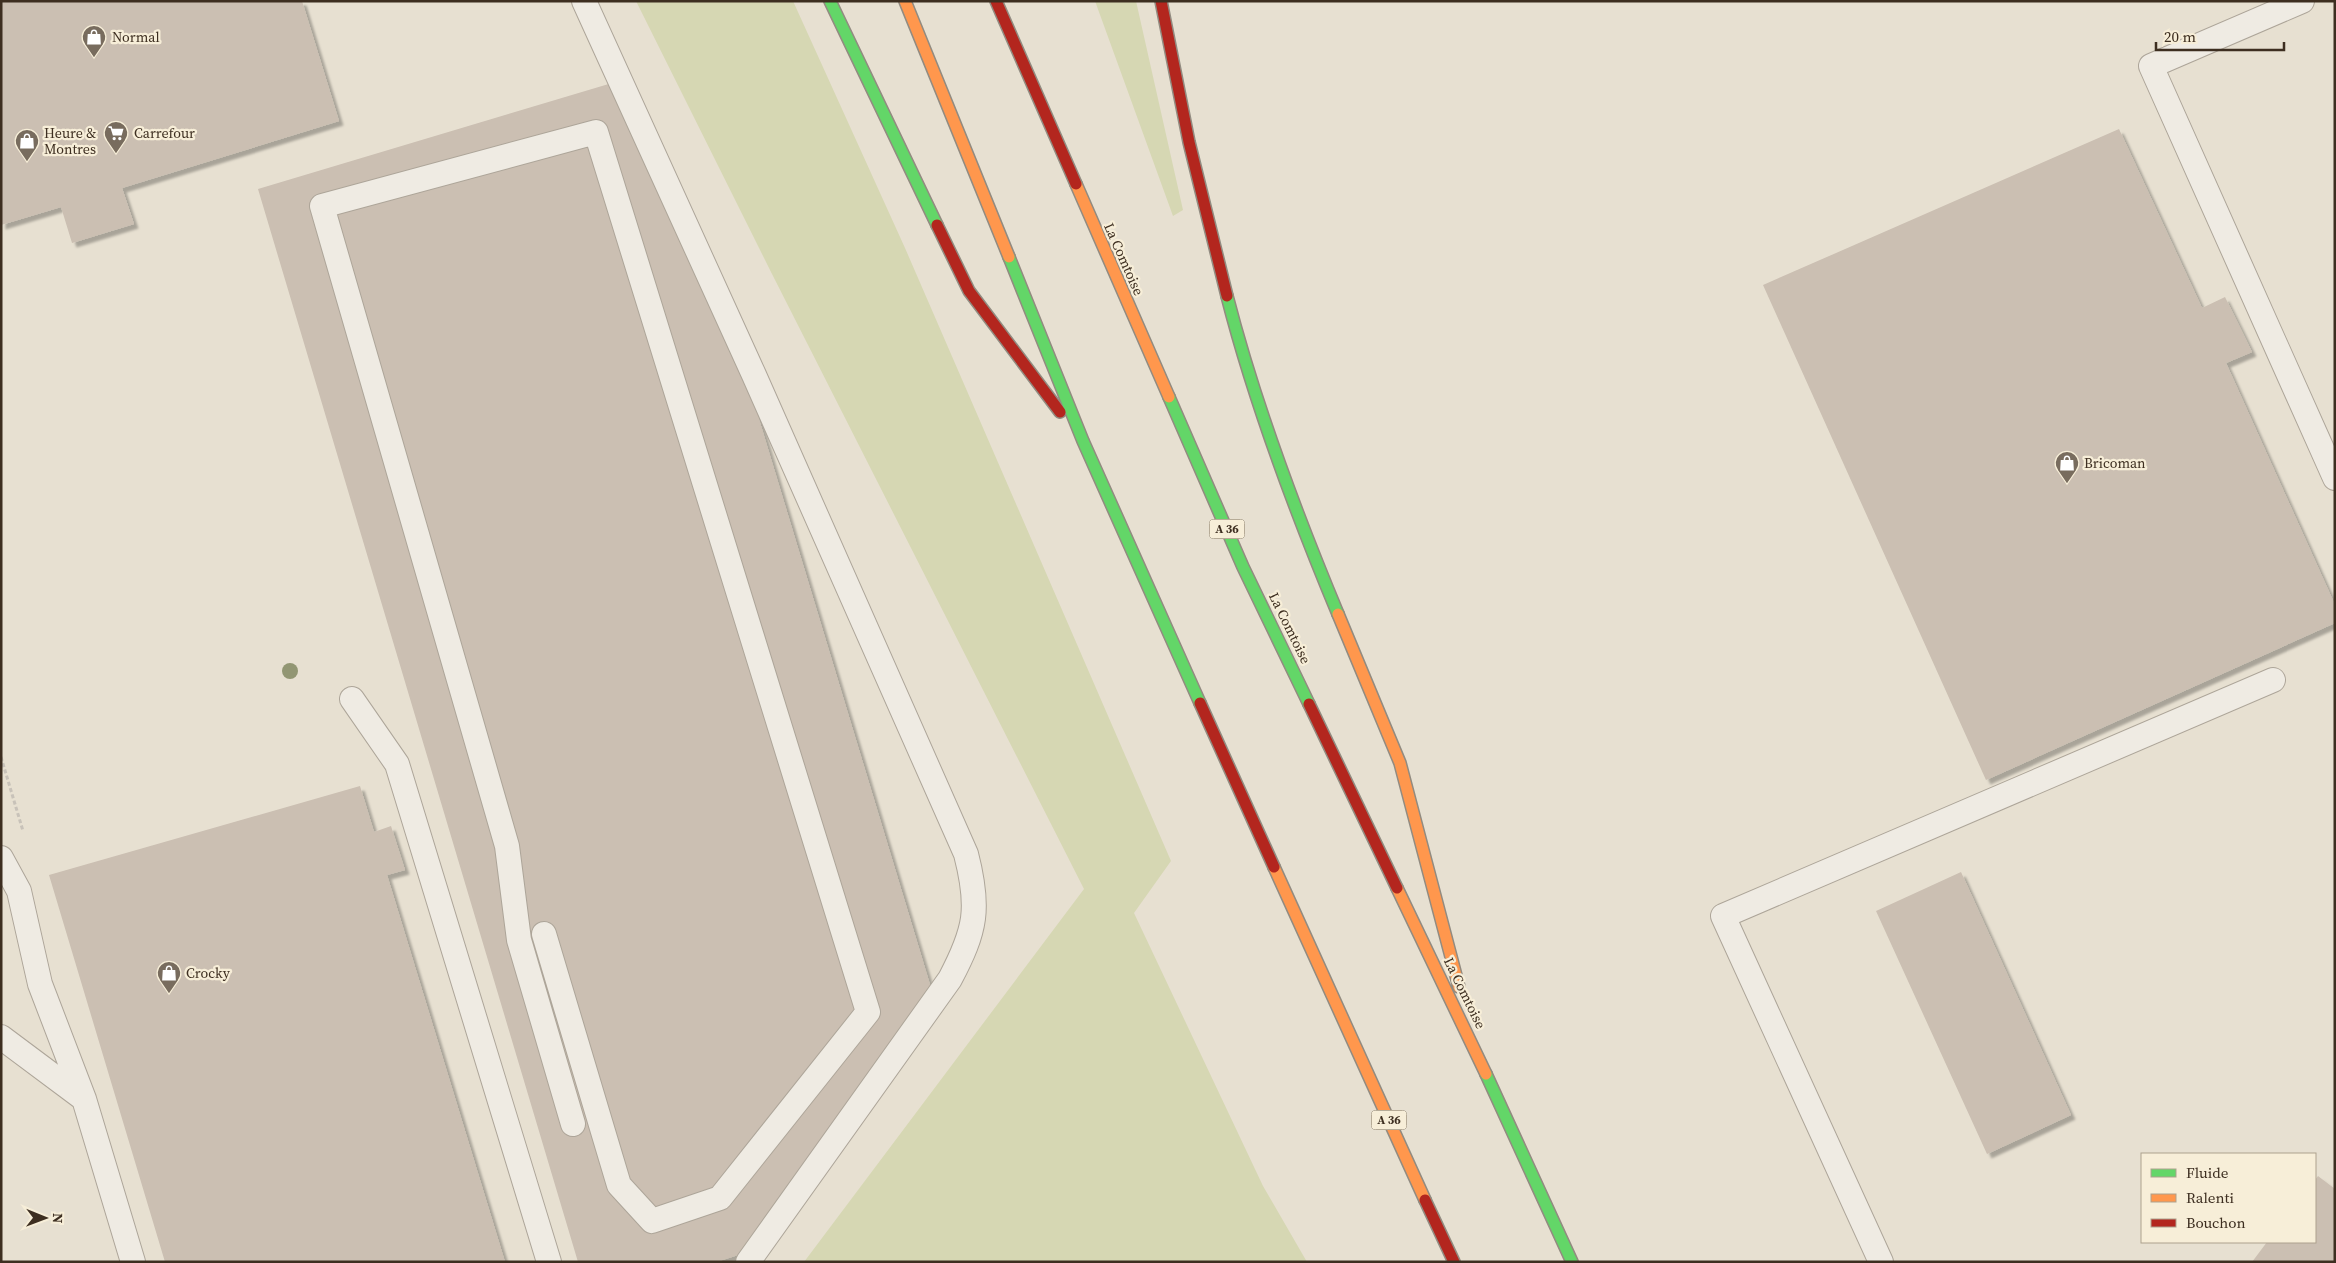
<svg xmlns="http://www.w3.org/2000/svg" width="2336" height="1263" viewBox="0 0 2336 1263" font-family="'Source Serif 4',serif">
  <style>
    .green { fill: #d6d7b3 }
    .building { fill: #cbbfb2; filter: url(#shadow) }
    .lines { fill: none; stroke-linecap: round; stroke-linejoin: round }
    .lane-casing { stroke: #ada599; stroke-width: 26 }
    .fast-casing { stroke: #928b80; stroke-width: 14 }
    .slow-casing { stroke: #928b80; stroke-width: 14 }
    .jam-casing { stroke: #928b80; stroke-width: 14 }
    .path { stroke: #c8c2b9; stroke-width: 3; stroke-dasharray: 4 2.5; stroke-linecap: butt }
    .lane { stroke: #efebe3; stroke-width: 24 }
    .fast { stroke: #63d668; stroke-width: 11 }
    .slow { stroke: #ff974d; stroke-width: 11 }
    .jam { stroke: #b3261e; stroke-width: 11 }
    .tree { fill: #929673 }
    .labels { text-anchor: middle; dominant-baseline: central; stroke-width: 4.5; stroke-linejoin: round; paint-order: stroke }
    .shield { fill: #f7eed8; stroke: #756857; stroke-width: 1 }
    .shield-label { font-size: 12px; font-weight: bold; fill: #3d2e20 }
    .poi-label { font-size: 14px; fill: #3d2e20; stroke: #f7eed8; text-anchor: start }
    .street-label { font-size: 14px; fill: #3d2e20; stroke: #f7eed8 }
  </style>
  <defs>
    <filter id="shadow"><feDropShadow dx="4.5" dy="4.5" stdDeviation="1" flood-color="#0004"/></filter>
  </defs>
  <rect width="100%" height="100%" fill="#e7e0d1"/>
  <path class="green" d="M636 1H793L905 248 1171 861 1134 913 1263 1186 1307 1262H804L1084 889 772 274Z
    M1095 1H1136L1183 210 1173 216Z"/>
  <path class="building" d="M1 1H302L339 121 122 188 134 224 72 243 61 207 1 225Z
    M612 83 755 406 931 988 738 1255 716 1262H578L258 189Z
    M2119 129 2202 308 2225 297 2252 352 2226 363 2335 605V623L1986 780 1763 285Z
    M360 786 374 832 391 826 405 870 387 875 505 1262H165L49 875Z
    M1961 872 2071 1115 1987 1154 1876 911Z
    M2318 1176 2335 1189V1262H2252L2267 1242H2315V1180Z"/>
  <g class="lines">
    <g class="lane-casing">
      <path id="lane" d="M584 1 754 375 966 854C980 908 976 930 950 979L748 1262
        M2302 1 2151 66 2335 478
        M352 699 397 764 549 1262
        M1 858 19 891 40 984 84 1099 133 1262
        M544 934 619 1185 652 1221 720 1198 868 1012 596 132 322 206 507 846 519 940 573 1124
        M1 1037 84 1099
        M1881 1262 1723 916 2273 680"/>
    </g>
    <g class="fast-casing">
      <path id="fast" d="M830 1 937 225
        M1009 257 1083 441 1200 703
        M1227 296C1255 405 1295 511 1338 614
        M1169 397 1243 567 1309 704
        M1486 1074 1572 1262"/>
    </g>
    <g class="slow-casing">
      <path id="slow" d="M905 1 1009 257
        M1076 184 1169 397
        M1338 614 1400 763 1459 987
        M1274 867 1425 1200
        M1397 888 1486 1074"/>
    </g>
    <g class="jam-casing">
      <path id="jam" d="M996 1 1076 184
        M1161 1 1189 142 1227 296
        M937 225 969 291 1060 412
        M1200 703 1274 867
        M1309 704 1397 888
        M1425 1200 1454 1262"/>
    </g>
    <path class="path" d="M1 757 23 831"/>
    <use href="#lane" class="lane"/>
    <use href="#fast" class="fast"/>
    <use href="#slow" class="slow"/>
    <use href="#jam" class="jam"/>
  </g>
  <circle class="tree" cx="290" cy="671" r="8"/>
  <defs>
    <g id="shop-pin" transform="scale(1.25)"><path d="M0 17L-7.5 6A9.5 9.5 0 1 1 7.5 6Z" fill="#786c5e" stroke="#f7eed8"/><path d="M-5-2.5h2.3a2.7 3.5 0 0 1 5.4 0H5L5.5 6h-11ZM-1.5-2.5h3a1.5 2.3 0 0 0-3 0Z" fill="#fff"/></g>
    <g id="supermarket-pin" transform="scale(1.25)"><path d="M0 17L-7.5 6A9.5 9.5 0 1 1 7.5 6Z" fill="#786c5e" stroke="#f7eed8"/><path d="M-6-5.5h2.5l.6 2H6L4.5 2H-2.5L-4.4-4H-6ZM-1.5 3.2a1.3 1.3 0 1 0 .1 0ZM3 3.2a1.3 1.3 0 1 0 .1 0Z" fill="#fff"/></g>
  </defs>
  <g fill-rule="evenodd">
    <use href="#shop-pin" x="94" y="37"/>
    <use href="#supermarket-pin" x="116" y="133"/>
    <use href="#shop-pin" x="27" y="141"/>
    <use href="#shop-pin" x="2067" y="463"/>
    <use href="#shop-pin" x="169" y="973"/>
  </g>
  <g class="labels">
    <g class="shield">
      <rect x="1209.5" y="519.5" width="35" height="19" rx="4"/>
      <rect x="1371.5" y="1110.5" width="35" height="19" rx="4"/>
    </g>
    <g class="shield-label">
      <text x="1227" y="529">A 36</text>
      <text x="1389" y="1120">A 36</text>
    </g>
    <g class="poi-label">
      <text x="112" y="37">Normal</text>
      <text x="44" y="133">Heure &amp;<tspan x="44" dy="16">Montres</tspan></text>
      <text x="134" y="133">Carrefour</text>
      <text x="2084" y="463">Bricoman</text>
      <text x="186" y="973">Crocky</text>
    </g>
    <g class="street-label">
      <text transform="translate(1124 259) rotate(66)">La Comtoise</text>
      <text transform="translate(1290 628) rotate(64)">La Comtoise</text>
      <text transform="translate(1465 993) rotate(64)">La Comtoise</text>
    </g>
  </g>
  <rect width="2336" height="1263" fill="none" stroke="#3d2e20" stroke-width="5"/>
  <rect x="2141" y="1153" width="175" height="90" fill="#f7eed8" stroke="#ada18e"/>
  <rect x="2151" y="1169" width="25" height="8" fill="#63d668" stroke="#ada18e"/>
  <text x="2186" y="1178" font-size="15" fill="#3d2e20">Fluide</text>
  <rect x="2151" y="1194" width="25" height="8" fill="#ff974d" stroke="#ada18e"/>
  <text x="2186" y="1203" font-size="15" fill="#3d2e20">Ralenti</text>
  <rect x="2151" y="1219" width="25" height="8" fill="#b3261e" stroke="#ada18e"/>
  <text x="2186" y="1228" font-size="15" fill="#3d2e20">Bouchon</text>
  <g transform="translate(45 1218) rotate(91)" stroke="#f7eed8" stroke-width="4" paint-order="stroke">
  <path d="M0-4L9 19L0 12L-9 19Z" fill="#3d2e20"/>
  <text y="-8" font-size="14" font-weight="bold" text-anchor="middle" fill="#3d2e20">N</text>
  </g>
  <path d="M2156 42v8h128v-8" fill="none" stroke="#3d2e20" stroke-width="2.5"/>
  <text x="2164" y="42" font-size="15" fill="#3d2e20" stroke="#f7eed8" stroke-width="4" paint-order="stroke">20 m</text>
</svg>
